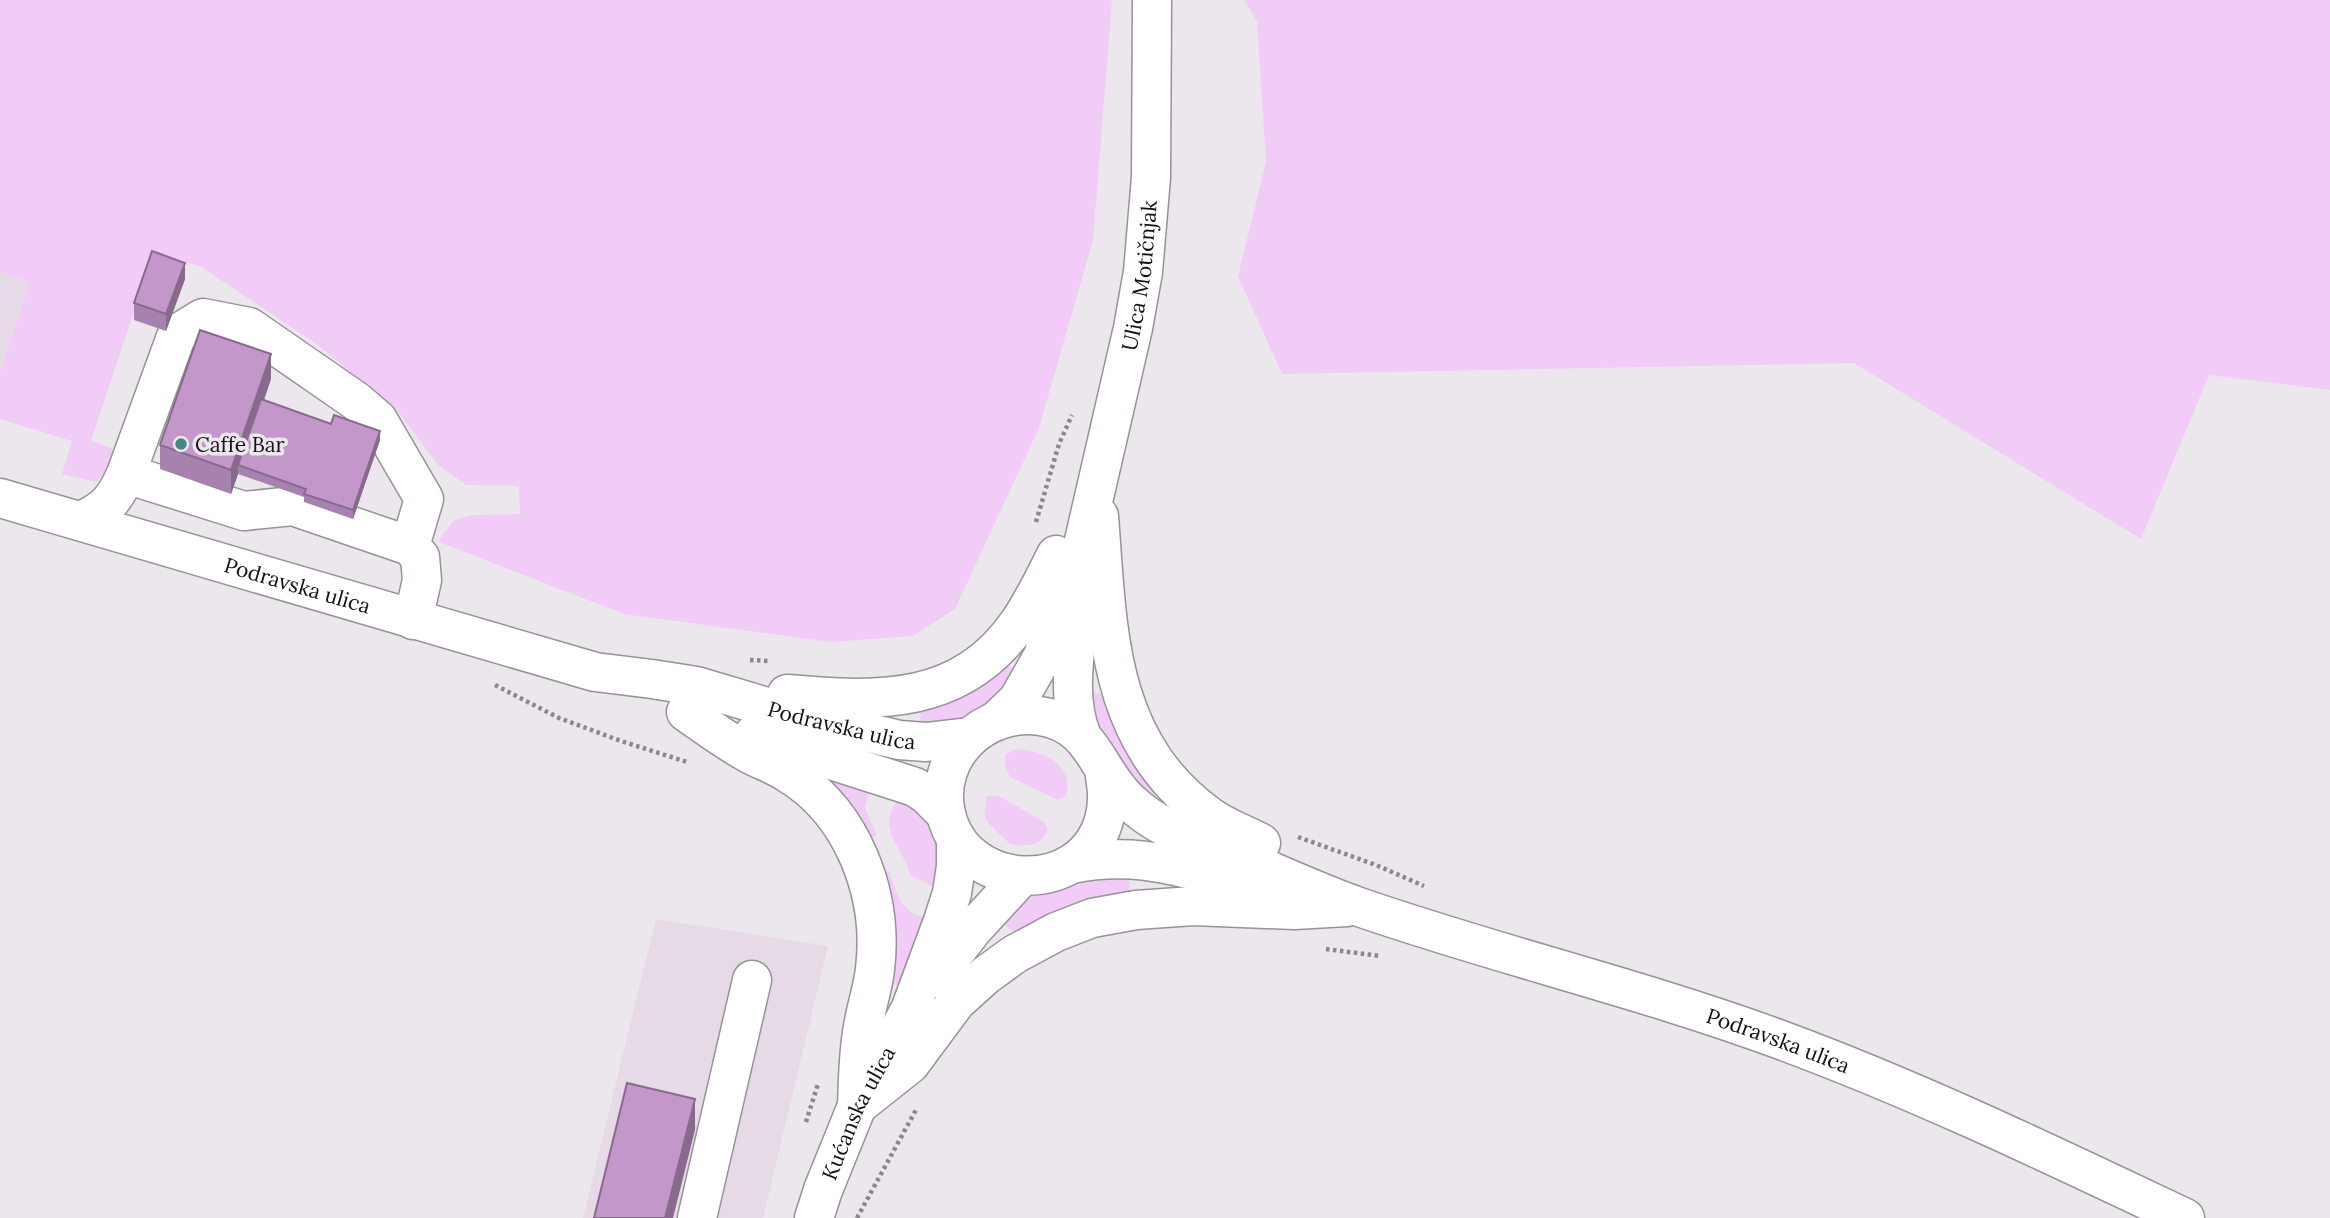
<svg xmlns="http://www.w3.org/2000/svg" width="2330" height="1218" viewBox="0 0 2330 1218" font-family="Lora,serif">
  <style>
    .built { fill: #e5dae6 }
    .green { fill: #f1ccf7 }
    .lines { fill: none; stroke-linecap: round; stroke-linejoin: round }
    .minor-casing { stroke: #979298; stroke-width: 41 }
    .major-casing { stroke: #979298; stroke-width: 41 }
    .path { stroke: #8b878b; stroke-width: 4.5; stroke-dasharray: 3.5 3.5; stroke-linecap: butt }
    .minor { stroke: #fff; stroke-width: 38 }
    .major { stroke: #fff; stroke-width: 38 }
    .wall { fill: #a882ae }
    .shaded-wall { fill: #886a8d }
    .building { fill: #c397ca; stroke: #886a8d; stroke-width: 2 }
    .poi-dot { fill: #438a84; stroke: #ece7ed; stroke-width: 2.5 }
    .labels { text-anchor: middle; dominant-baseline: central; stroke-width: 7; stroke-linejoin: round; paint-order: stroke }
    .street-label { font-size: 21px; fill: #131113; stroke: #ece7ed }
    .poi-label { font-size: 21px; fill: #131113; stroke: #ece7ed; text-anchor: start }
  </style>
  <rect width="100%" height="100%" fill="#ece7ed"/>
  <path class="built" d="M0 272 30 282 0 373Z
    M656 919 828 946 763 1218H583Z"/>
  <path class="green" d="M0 0H1112L1093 240 1039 428 955 609 913 636 831 642 624 614 439 542 440 538 454 520 473 515 520 514 519 486 466 485 438 465 397 410 315 343 200 266 153 255 91 440 116 450V457L97 482 62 474 72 441 0 419V373L30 282 0 272Z
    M1244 0H2330V390L2209 375 2141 539 1854 363 1282 374 1238 276 1266 162 1257 21Z
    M1003 662 1017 672 968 726 921 730 920 708Z
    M1086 693 1107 694 1159 790 1150 802 1101 749Z
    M1016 749C1043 751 1074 763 1066 796L1058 800 1010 777 1005 767 1006 754Z
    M821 766 870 784 865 808 877 836 868 840 820 782Z
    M987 796H999L1044 822 1048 829 1043 838 1035 844 1019 846 1010 844 989 824 984 815Z
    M897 798 927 813 943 851 934 887 910 875C907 858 887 836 889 820 890 813 895 805 897 798Z
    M1131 870 1129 897 1020 936 1000 921 1030 892Z
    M889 871C899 898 899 911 929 919L900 986 887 982 882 874Z"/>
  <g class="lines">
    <g class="minor-casing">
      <path id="minor" d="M126 474 177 334 203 318 249 327 356 401 378 420 424 499 410 546
        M81 521C107 509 115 499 126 474L244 511 293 506 410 546 420 557 422 580 413 620
        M697 1218 752 980"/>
    </g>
    <g class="major-casing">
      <g id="major">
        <path id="s1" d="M0 498 595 672 652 679 696 686 787 713 899 740 926 742 969 737"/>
        <path d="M1099 516C1108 631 1106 741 1209 816 1224 827 1244 834 1261 843"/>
        <path d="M787 694C879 702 962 706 1020 621 1034 600 1045 577 1056 555"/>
        <path d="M686 712C706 726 726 741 748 753 760 760 774 764 786 772 853 811 884 895 875 969 873 989 866 1007 863 1027 858 1053 858 1079 857 1106"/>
        <path id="s2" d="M998 719 1018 700 1043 656 1059 603 1083 545 1133 328 1143 272 1151 177 1152 0"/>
        <path d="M753 735 915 787 927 795 946 814"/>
        <path d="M1082 737C1062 688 1081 630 1082 579"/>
        <path id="s3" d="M1104 770C1107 787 1109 803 1104 820 1082 898 964 892 946 814 933 756 984 708 1040 716 1094 724 1096 771 1129 801 1152 823 1180 835 1210 846 1260 865 1308 889 1359 907 1498 955 1643 989 1781 1040 1919 1091 2052 1155 2185 1218"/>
        <path d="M1071 864C1143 850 1184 870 1251 884"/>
        <path d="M935 978 973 929 1021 877"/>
        <path d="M857 1106 910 1064 956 1002 986 975 1015 954 1056 932 1092 918 1136 910 1193 906 1294 910 1347 907"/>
        <path id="s4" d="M814 1218 823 1190 857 1106 910 1010 943 921 952 893 956 866V838"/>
      </g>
    </g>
    <path class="path" d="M1036 522 1059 444 1072 415
      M750 660 769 661
      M495 685 559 718 621 741 687 762
      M1298 837 1376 865 1424 886
      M1326 949 1380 956
      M806 1122 818 1084
      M857 1218 917 1108"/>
    <use href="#minor" class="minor"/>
    <use href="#major" class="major"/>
  </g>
  <path class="wall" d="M185 279 166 331 134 320V303Z
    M271 379 264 400 380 440 353 519 304 502V497L238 474 231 494 160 469V445Z"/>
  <path class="shaded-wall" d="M185 263V279L166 331V314Z
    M271 354V379L241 466 238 465V474L231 494V470Z
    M380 431V440L353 519V510Z
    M695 1099V1130L673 1218H665Z"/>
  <path class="building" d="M152 251 185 263 166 314 134 303Z
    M200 330 271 354 231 470 160 445Z
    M261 399 331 424 334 415 380 431 353 510 304 494 306 489 238 465Z
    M627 1083 695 1099 665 1218H594Z"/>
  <circle class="poi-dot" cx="181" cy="444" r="7"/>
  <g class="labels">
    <g class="street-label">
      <text stroke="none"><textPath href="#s2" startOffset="472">Ulica Motičnjak</textPath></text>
      <text stroke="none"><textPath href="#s1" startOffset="310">Podravska ulica</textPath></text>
      <text stroke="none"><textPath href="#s1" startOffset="873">Podravska ulica</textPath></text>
      <text stroke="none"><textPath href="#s3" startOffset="1244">Podravska ulica</textPath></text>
      <text stroke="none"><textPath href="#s4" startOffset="114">Kućanska ulica</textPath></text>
    </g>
    <g class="poi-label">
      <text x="195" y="444">Caffe Bar</text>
    </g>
  </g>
</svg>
